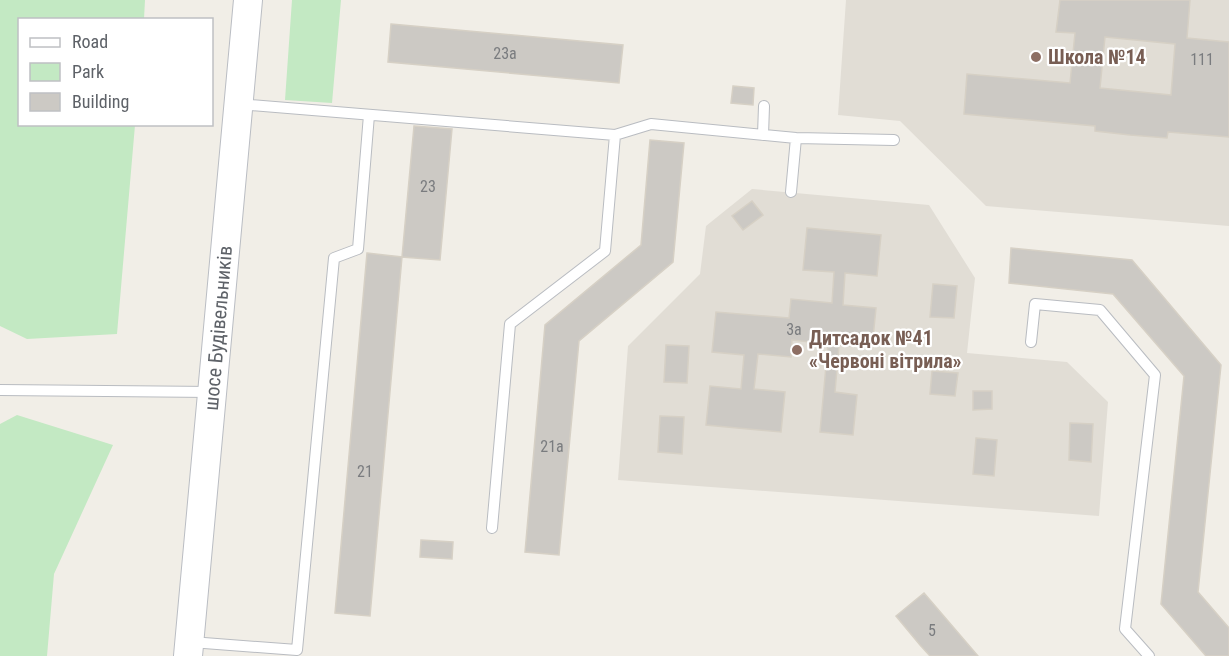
<svg xmlns="http://www.w3.org/2000/svg" width="1229" height="656" viewBox="0 0 1229 656" font-family="'Roboto Condensed',sans-serif">
  <style>
    .education { fill: #e1ddd5 }
    .green { fill: #c3e9c3 }
    .building { fill: #ccc9c4; stroke: #d6d0c5; stroke-width: 1.5; fill-rule: evenodd }
    .lines { fill: none; stroke-linecap: round; stroke-linejoin: round }
    .lane-casing { stroke: #b9bcc1; stroke-width: 12 }
    .secondary-casing { stroke: #babdc3; stroke-width: 30 }
    .lane { stroke: #fff; stroke-width: 10 }
    .secondary { stroke: #fff; stroke-width: 28 }
    .education-dot { fill: #8d6e63; stroke: #fff; stroke-width: 2 }
    .labels { text-anchor: middle; dominant-baseline: central; stroke-width: 4.5; stroke-linejoin: round; paint-order: stroke }
    .number-label { font-size: 16px; fill: #7a7c7f }
    .education-label { font-size: 20px; font-weight: bold; fill: #785e54; stroke: #fff; text-anchor: start }
    .street-label { font-size: 20px; fill: #5e6268; stroke: #fff }
  </style>
  <rect width="100%" height="100%" fill="#f1eee7"/>
  <path class="education" d="M846 0H1229V226L986 206 900 121 838 115Z
    M752 189 929 205 975 278 967 353 1067 362 1108 402 1099 516 618 480 628 346 700 274 706 226Z"/>
  <path class="green" d="M0 0H145L144 19 20 20V124L135 125 117 334 27 339 0 326Z
    M292 0H341L332 103 285 100Z
    M17 415 113 445 54 574 47 656H0V424Z"/>
  <path class="building" d="M1060 0H1190L1187 38 1229 42V137L1168 132 1167 138 1130 135 1095 131V126L964 114 967 74 1070 83 1075 33 1056 32ZM1105 37 1175 44 1171 95 1100 88Z
    M391 24 623 45 619 83 388 62Z
    M733 86 754 88 753 105 731 103Z
    M414 126 452 129 440 260 402 257Z
    M650 140 684 143 673 262 579 341 559 555 525 552 545 325 641 245Z
    M752 201 763 215 743 230 732 216Z
    M807 228 881 235 877 276 845 273 843 305 876 308 872 348 839 345 835 392 857 395 853 435 820 432 828 344 792 340 791 357 758 354 754 389 785 392 781 432 706 425 710 386 741 389 744 355 712 352 716 312 789 318 791 299 832 303 834 272 803 270Z
    M1011 248 1132 260 1221 365 1198 592 1229 628V656H1206L1161 604 1184 376 1113 294 1009 283Z
    M367 253 402 257 370 616 335 613Z
    M933 284 957 286 954 318 930 317Z
    M666 345 689 346 687 383 664 382Z
    M932 371 958 373 955 396 930 394Z
    M973 391H992V409L973 410Z
    M660 416 684 417 682 454 658 452Z
    M1070 423 1093 424 1091 462 1069 460Z
    M976 438 997 440 994 476 973 474Z
    M421 540 453 542 452 559 420 557Z
    M924 593 978 656H930L920 645 896 616Z"/>
  <g class="lines">
    <g class="lane-casing">
      <path id="lane" d="M239 104 615 135 605 251 510 324 492 528
        M615 135 651 124 796 138 894 140
        M763 135 764 106
        M791 192 796 138
        M1031 342 1035 304 1100 310 1155 375 1125 629 1149 656
        M0 390 212 392
        M191 642 297 650 334 258 358 249 369 115"/>
    </g>
    <g class="secondary-casing">
      <path id="secondary" d="M188 656 248 0"/>
    </g>
    <use href="#lane" class="lane"/>
    <use href="#secondary" class="secondary"/>
  </g>
  <g class="education-dot">
    <circle cx="1036" cy="57" r="6"/>
    <circle cx="797" cy="350" r="6"/>
  </g>
  <g class="labels">
    <g class="number-label">
      <text x="505" y="53">23а</text>
      <text x="1202" y="59">111</text>
      <text x="428" y="186">23</text>
      <text x="794" y="329">3а</text>
      <text x="552" y="446">21а</text>
      <text x="365" y="471">21</text>
      <text x="932" y="630">5</text>
    </g>
    <g class="education-label">
      <text x="1048" y="57">Школа №14</text>
      <text x="809" y="338">Дитсадок №41<tspan x="809" dy="23">«Червоні вітрила»</tspan></text>
    </g>
    <g class="street-label">
      <text transform="translate(218 328) rotate(-85)">шосе Будівельників</text>
    </g>
  </g>
  <rect x="18" y="18" width="195" height="108" fill="#ffffff" stroke="#bfc0c3" stroke-width="1.5"/>
  <rect x="30" y="38" width="30" height="9" fill="#ffffff" stroke="#bfc0c3" stroke-width="1.5"/>
  <text x="72" y="48" font-size="18" fill="#5e6268">Road</text>
  <rect x="30" y="63" width="30" height="18" fill="#c3e9c3" stroke="#bfc0c3" stroke-width="1.5"/>
  <text x="72" y="78" font-size="18" fill="#5e6268">Park</text>
  <rect x="30" y="93" width="30" height="18" fill="#ccc9c4" stroke="#bfc0c3" stroke-width="1.5"/>
  <text x="72" y="108" font-size="18" fill="#5e6268">Building</text>
</svg>
